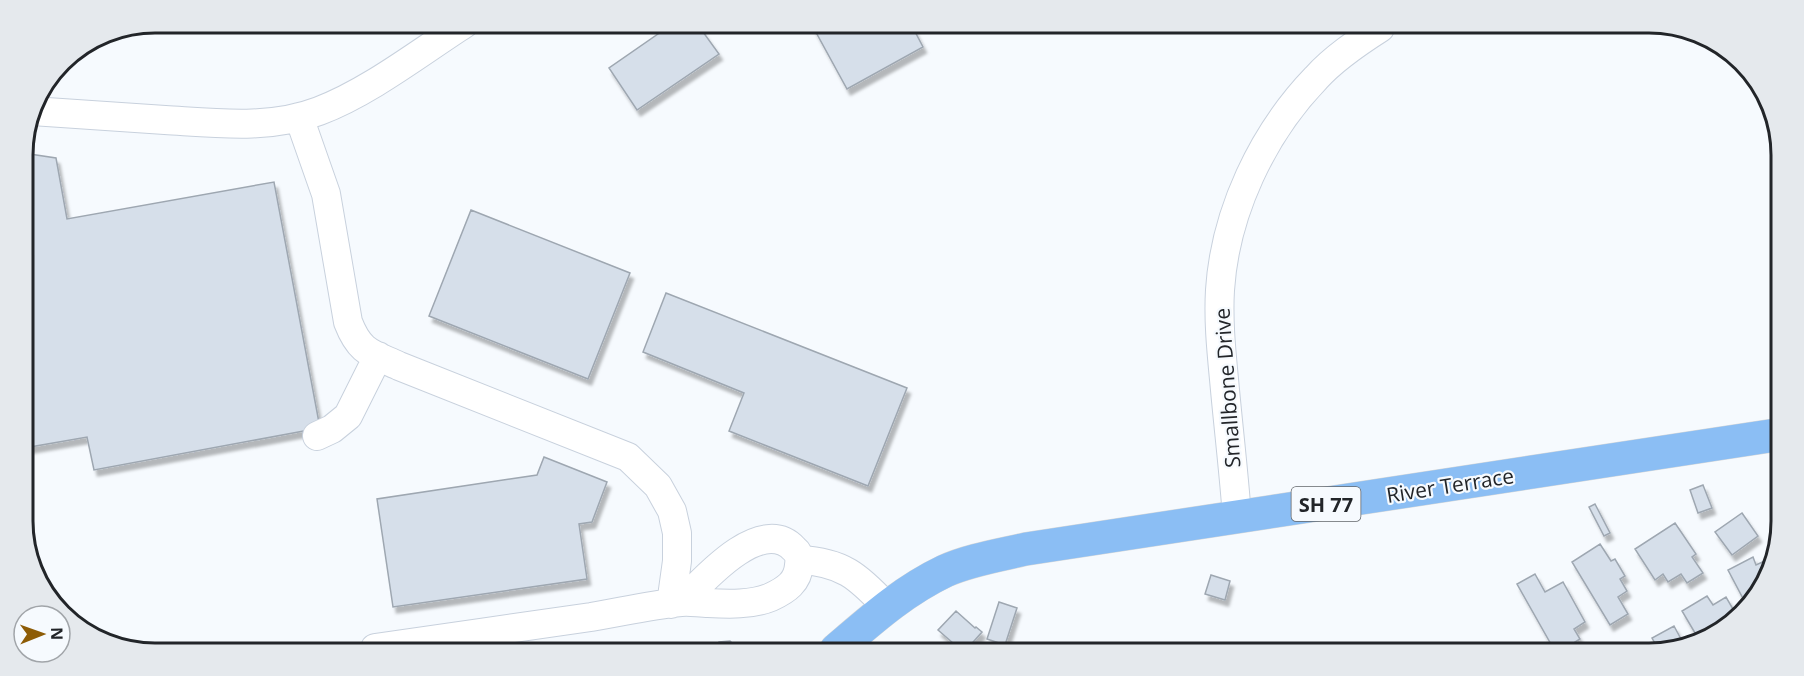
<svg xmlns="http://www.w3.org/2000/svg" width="1804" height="676" viewBox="0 0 1804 676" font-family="'Open Sans',sans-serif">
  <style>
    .building { fill: #d6dfea; stroke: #9ea7b1; stroke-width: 1.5; filter: url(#shadow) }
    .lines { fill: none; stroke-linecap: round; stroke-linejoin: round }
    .minor-casing { stroke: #c8d1dd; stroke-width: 30 }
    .major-casing { stroke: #d7d8d8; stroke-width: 34 }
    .minor { stroke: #fff; stroke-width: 28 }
    .major { stroke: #8bbef4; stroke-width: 33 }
    .labels { text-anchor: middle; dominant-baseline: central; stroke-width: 4.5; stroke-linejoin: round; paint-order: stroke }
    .shield { fill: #f6fafe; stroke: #626569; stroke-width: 1.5 }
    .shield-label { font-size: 20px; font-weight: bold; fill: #222529 }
    .street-label { font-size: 21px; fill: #222529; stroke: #f6fafe }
    .rim { fill: none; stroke: #222529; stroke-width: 3 }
  </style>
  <defs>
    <filter id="shadow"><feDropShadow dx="3.5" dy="6" stdDeviation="1.5" flood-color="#0004"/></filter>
  </defs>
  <rect width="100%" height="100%" fill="#f6fafe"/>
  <path class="building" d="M671 25H698L719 54 637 110 609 68Z
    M812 25 912 26 923 47 847 89Z
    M23 153 56 158 67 219 274 182 320 428 94 470 87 437 24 448Z
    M471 210 630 273 588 379 429 316Z
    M666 293 907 388 868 486 729 431 744 393 643 352Z
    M544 457 607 482 592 522 579 524 587 579 393 607 377 499 537 475Z
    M1703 485 1712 508 1698 513 1690 490Z
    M1595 504 1610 533 1604 536 1589 507Z
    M1742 513 1758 536 1732 555 1715 532Z
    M1675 523 1696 554 1692 557 1703 573 1687 583 1681 574 1668 582 1663 574 1655 580 1635 549Z
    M1600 544 1611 561 1615 559 1625 576 1620 579 1627 591 1618 597 1628 614 1610 625 1572 562Z
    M1753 557 1756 565 1769 559 1773 566 1746 604 1728 570Z
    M1535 574 1545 592 1563 582 1585 622 1574 629 1580 639 1575 642 1581 653H1556L1517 584Z
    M1211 575 1230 581 1225 600 1205 594Z
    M1707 596 1713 605 1726 597 1737 616 1730 626 1698 638 1682 611Z
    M999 602 1017 608 1005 645 987 639Z
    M956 611 975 628 976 627 982 632 966 650H961L938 630Z
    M1674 626 1682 641 1660 652 1652 638Z
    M730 641 738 649H711L719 642Z"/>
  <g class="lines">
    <g class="minor-casing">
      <path id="minor" d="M32 111C76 114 120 117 165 120 215 123 270 130 319 111 369 92 419 53 464 24
        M299 117 326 194 348 322C360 353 371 353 399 366L628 457 658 486 672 511 677 533V561L671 604
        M317 436 332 429 348 416 378 356
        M1237 517C1234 475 1229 433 1225 390 1222 357 1218 324 1220 290 1225 213 1262 134 1316 78 1334 58 1358 42 1380 28
        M800 560C842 562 858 576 886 606
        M375 648C447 637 519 628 591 617 621 612 651 605 681 602 690 601 699 603 708 603 728 604 752 605 771 597 786 590 798 582 799 565 800 559 799 553 794 549 762 514 704 579 683 601"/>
    </g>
    <g class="major-casing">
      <path id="major" d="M836 650C871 620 903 591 945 571 969 560 1000 555 1026 549L1776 435"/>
    </g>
    <use href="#minor" class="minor"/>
    <use href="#major" class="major"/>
  </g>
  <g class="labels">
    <rect class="shield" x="1291.5" y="487" width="69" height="34" rx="4.5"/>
    <g class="shield-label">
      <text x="1326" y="504">SH 77</text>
    </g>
    <g class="street-label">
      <text transform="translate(1227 388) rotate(-94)">Smallbone Drive</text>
      <text transform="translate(1450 485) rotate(-9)">River Terrace</text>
    </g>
  </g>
  <path d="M0 0H1804V676H0ZM155 33H1649A122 122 0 0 1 1771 155V521A122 122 0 0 1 1649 643H155A122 122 0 0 1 33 521V155A122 122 0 0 1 155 33Z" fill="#e5e9ed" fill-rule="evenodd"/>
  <path class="rim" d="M155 33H1649A122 122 0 0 1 1771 155V521A122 122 0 0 1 1649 643H155A122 122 0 0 1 33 521V155A122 122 0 0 1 155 33Z"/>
  <g transform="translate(42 634) rotate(89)"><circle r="28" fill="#f6fafe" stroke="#a1a5a9" stroke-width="1.5"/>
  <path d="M0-4.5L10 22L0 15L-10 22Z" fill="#8d5c06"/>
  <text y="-9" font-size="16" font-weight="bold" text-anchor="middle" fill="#222529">N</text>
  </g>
</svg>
